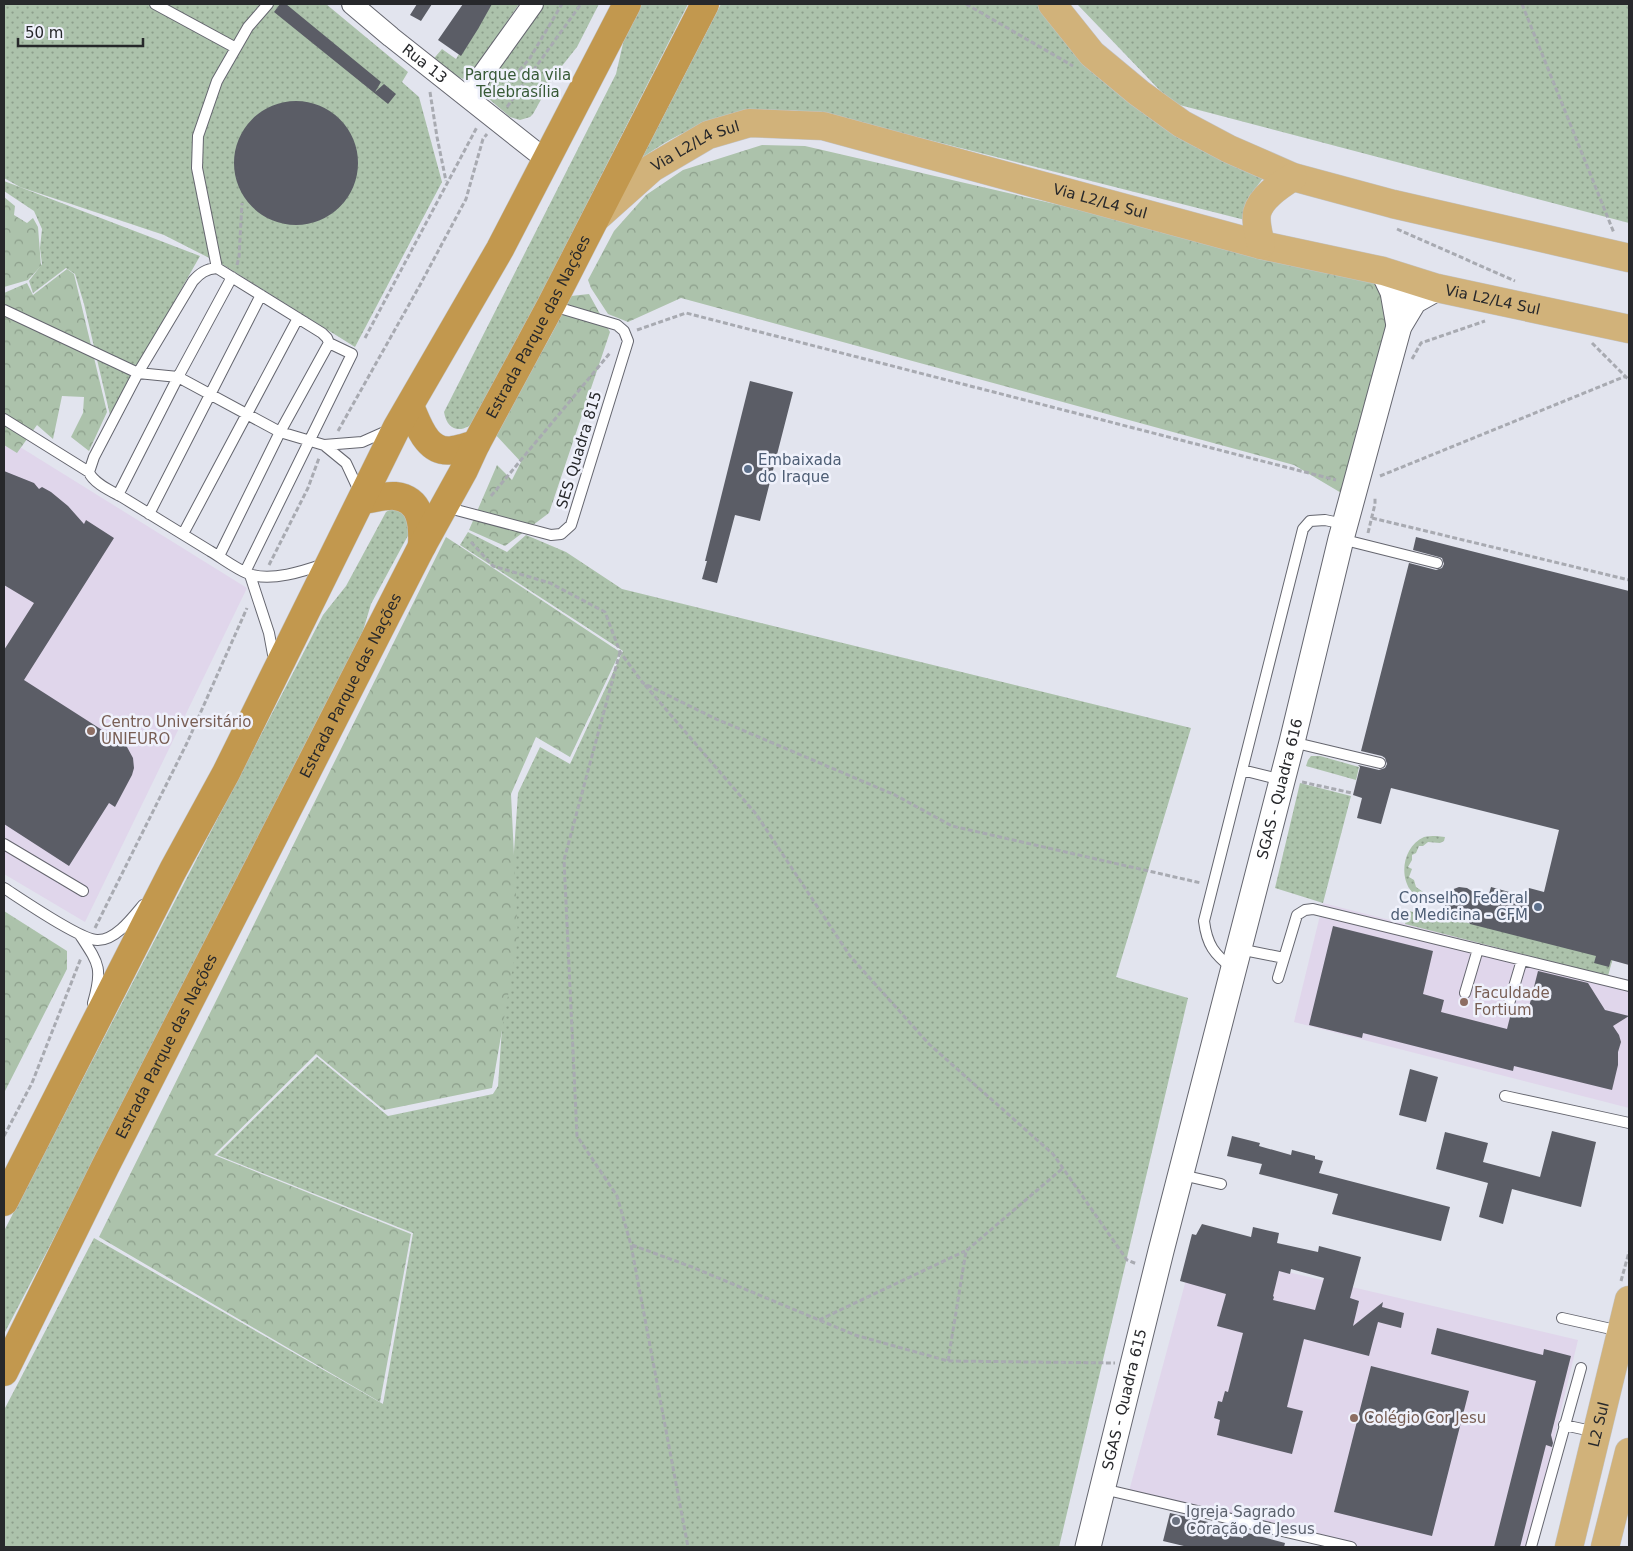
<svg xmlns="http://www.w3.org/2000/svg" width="1633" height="1551" viewBox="0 0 1633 1551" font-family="'DejaVu Sans',sans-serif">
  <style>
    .education { fill: #e0d6eb }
    .green { fill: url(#green-dots) }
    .forest { fill: url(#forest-crowns) }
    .building { fill: #5b5d66; fill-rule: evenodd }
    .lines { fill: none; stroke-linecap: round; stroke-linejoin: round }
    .service-casing { stroke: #65666f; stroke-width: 12 }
    .minor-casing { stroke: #65666f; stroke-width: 22 }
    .tertiary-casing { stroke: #65666f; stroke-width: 27 }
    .primary-casing { stroke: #c3c3c4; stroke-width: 29 }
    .trunk-casing { stroke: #c3c3c4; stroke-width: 29 }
    .path { stroke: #a8aab1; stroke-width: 3; stroke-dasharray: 5 2.5; stroke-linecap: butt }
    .service { stroke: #fff; stroke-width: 10 }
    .minor { stroke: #fff; stroke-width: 20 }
    .tertiary { stroke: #fff; stroke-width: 25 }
    .primary { stroke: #d1b27a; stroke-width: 28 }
    .trunk { stroke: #c2984e; stroke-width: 28 }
    .service-dot { fill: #5c6f8a; stroke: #eff1fb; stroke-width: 2 }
    .education-dot { fill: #8d6e63; stroke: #eff1fb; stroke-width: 2 }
    .worship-dot { fill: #6b7280; stroke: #eff1fb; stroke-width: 2 }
    .labels { text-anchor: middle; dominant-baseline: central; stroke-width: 5; stroke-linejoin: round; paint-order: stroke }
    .street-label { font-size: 15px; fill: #27282b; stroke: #eff1fb }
    .park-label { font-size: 15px; fill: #365935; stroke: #eff1fb }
    .service-label { font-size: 15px; fill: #4e5e75; stroke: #eff1fb; text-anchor: start }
    .education-label { font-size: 15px; fill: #785e54; stroke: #eff1fb; text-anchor: start }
    .worship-label { font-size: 15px; fill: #5b616d; stroke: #eff1fb; text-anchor: start }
  </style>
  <defs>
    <pattern id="green-dots" width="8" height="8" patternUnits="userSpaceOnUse" patternTransform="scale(1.25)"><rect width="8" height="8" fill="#acc2ab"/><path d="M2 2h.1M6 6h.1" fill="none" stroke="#8c9e8b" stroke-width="1.8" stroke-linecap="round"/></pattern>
    <pattern id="forest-crowns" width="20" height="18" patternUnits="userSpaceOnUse" patternTransform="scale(1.25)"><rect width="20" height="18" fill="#acc2ab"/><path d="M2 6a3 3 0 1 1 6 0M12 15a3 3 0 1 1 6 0" fill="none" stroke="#8c9e8b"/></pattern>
  </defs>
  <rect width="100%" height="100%" fill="#e2e4ee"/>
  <path class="education" d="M4 437 247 588 85 922 4 874Z
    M1323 903 1629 981V1108L1294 1022Z
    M1194 1250 1578 1340 1528 1547H1333L1128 1495Z"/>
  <path class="green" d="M4 4H326L408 72 402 82 419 97 442 182 355 347 225 266 164 235 20 187 4 178Z
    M489 4H519L475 69 463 79 430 63 442 49 456 59Z
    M542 4H599L577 47 554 76 533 114 530 117 520 120 510 117 489 99 487 94 486 84Z
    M641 4H688L478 419C464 433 448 434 444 412L616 74 624 39Z
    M721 4H1039L1267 174C1253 188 1249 201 1245 220L834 116C762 101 702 115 642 158Z
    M1077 4H1629V223L1172 103Z
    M4 181 200 256 110 415 84 304 75 274 66 268 33 293 29 281 42 264 40 248 42 229 34 211 4 191Z
    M391 509 403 511 411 530 371 604 360 641 173 1009 4 1334V1231L323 615 346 586 386 512Z
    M468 532 507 552 526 535 566 552 622 589 1191 728 1116 977 1188 998 1059 1547H4V1410L94 1238 383 1404 413 1233 217 1155 317 1057 388 1116 493 1094 498 1086 518 793 540 747 570 764 623 651 460 545Z
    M1311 756H1320L1359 767 1356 780 1306 766 1308 760Z
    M1300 783 1351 796 1323 903 1275 888Z
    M1436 836 1445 837 1444 841 1440 843 1428 842 1423 846H1419L1416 853 1412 855V860L1408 867 1412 869 1409 877 1414 880 1416 887 1429 896V899C1398 899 1396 849 1424 837 1427 836 1432 836 1436 836Z
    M1409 911 1430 916 1431 914 1613 958 1608 976 1405 924Z"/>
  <path class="forest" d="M762 145 805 146 1379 279 1391 315 1343 494 1294 465 681 298 628 322 608 314 591 288 588 280 614 231 646 195 683 170Z
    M4 197 15 206 14 215 27 223 33 218 38 227 41 266 28 280 4 287Z
    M67 269 74 274 107 412 89 451 71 437 83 413 84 397 62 396 53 439 37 425 17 453 4 445V293L27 283 33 295Z
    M589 294 610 332 549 513 505 546 469 530 497 465 512 480 521 462 494 433 549 339 571 296Z
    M446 537 620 652 570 757 536 737 511 794 518 938 492 1088 384 1110 316 1054 214 1155 411 1234 380 1402 99 1237Z
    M4 911 67 951V969L4 1093Z"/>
  <path class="building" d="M280 4H286L381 82 375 92 384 84 396 94 388 104 274 12Z
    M417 4H432L421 21 410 15Z
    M463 4H492L478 29 461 56 438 40Z
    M234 163a62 62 0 1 1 124 0a62 62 0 1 1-124 0Z
    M750 381 793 392 760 521 735 515 717 583 702 579 707 561H705Z
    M4 471 34 483 39 489 42 487 51 492 68 506 84 524 86 520 114 538 24 680 124 744 127 747 133 758 134 768 132 775 115 807 109 803 69 866 4 824V650L34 603 4 585Z
    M1416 537 1629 591V965L1611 960 1609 967 1594 963 1596 956 1470 924 1467 919H1460L1453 917 1446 910 1445 905 1446 896 1451 890 1459 887 1467 888 1487 901 1491 887 1520 895 1521 893 1527 895 1529 888 1544 892 1559 830 1391 788 1381 824 1357 818 1362 798 1353 795 1360 767 1358 765 1379 770 1385 768 1387 764 1385 758 1382 756 1361 751 1409 563 1436 570 1442 568 1444 564 1442 558 1439 557 1413 550Z
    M1333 926 1433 951 1423 994 1444 1000 1441 1012 1507 1029 1511 1013 1513 1012 1527 1015 1538 971 1588 983 1605 1010 1629 1016 1613 1026 1619 1035 1621 1042 1618 1052V1065L1612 1090 1514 1066 1513 1071 1363 1033 1362 1038 1309 1025Z
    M1410 1069 1438 1077 1426 1122 1399 1115Z
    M1552 1131 1596 1142 1581 1207 1512 1189 1503 1224 1479 1217 1488 1183 1436 1169 1445 1132 1488 1143 1483 1162 1540 1177Z
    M1232 1136 1260 1143 1259 1146 1291 1155 1292 1150 1315 1156V1159L1323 1161 1319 1173 1450 1207 1441 1241 1332 1214 1338 1194 1259 1174 1262 1164 1227 1156Z
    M1202 1224 1251 1237 1253 1227 1279 1233 1277 1243 1318 1252 1319 1246 1361 1257 1350 1298 1359 1301 1353 1326 1383 1302 1382 1307 1404 1313 1401 1328 1378 1322 1369 1356 1304 1339 1287 1407 1303 1411 1292 1454 1217 1435 1220 1420 1214 1418 1218 1401 1222 1402 1225 1391 1228 1392 1243 1333 1217 1326 1226 1294 1180 1281 1192 1234 1196 1235ZM1291 1269 1324 1278 1315 1310 1273 1300 1274 1297 1273 1296 1279 1271 1290 1274Z
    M1437 1328 1543 1355 1544 1349 1571 1356 1551 1435 1553 1443 1552 1447 1546 1445 1520 1547H1494L1536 1381 1431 1354Z
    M1371 1366 1469 1391 1432 1536 1334 1512Z
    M1170 1513 1208 1522 1206 1528 1243 1538 1244 1532 1285 1543 1284 1547H1188L1163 1541Z"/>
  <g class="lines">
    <g class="service-casing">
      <path id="service" d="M155 4 236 48
        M217 268 197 168 198 136 217 81 248 27 268 4
        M4 310 138 373 178 377 280 432 324 445 362 442 389 430
        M4 419 89 472
        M324 445 346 463 360 493
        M118 495 178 377 232 277
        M445 507 551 535 561 534 571 525 628 341 624 331 617 325 553 306
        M149 514 261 295
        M183 534 298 318
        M1341 539 1437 563
        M219 556 280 432 329 343
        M245 572 352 354 329 343 327 338 322 333 217 268C206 269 200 273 193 281L138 373 94 457 89 472C93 483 111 491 122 497 151 515 181 533 210 551 222 558 236 569 249 574 271 582 304 571 324 564
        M250 575 269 633 274 660
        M1292 742 1380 763
        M1242 770 1282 780
        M4 844 83 891
        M4 888C21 899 82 941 98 940 116 940 133 917 143 905
        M80 935C99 964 103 968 93 1003
        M1239 949 1284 958
        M1233 969C1214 954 1207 945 1204 921L1303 529 1310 521 1325 520 1344 524
        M1278 978 1297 915 1305 910 1313 909 1629 986
        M1465 993 1478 949
        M1508 1007 1522 960
        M1505 1096 1629 1123
        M1182 1175 1221 1184
        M1562 1318 1620 1331
        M1564 1425 1596 1432
        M1103 1489 1351 1547
        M1531 1547 1581 1368"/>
    </g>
    <g class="minor-casing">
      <g id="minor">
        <path id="s1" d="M352 4 391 37 545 159"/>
        <path d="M467 96 533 4"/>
      </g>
    </g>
    <g class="tertiary-casing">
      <g id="tertiary">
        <path d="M1383 271 1393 292 1399 326"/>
        <path id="s2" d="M1088 1547 1161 1251 1292 742 1341 539 1382 388 1399 326 1414 301 1437 288"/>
      </g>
    </g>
    <g class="primary-casing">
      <g id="primary">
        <path d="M1052 4 1092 54 1139 93 1182 124 1229 149 1293 177 1393 204 1629 258"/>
        <path id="s3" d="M596 218 652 168 708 135 749 123 823 126 1261 245 1383 271 1437 288 1629 329"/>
        <path d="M1261 245C1259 235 1255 223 1257 213 1261 197 1280 185 1293 177"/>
        <path id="s4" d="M1569 1547 1629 1300"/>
        <path d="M1605 1547 1629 1452"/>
      </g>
    </g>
    <g class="trunk-casing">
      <g id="trunk">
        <path d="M410 406C418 424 427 455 453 450 461 449 468 446 476 444"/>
        <path d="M362 500C372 499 385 495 395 496 422 499 423 525 422 546"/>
        <path d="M4 1202 173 870 226 773 397 427 500 249 627 4"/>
        <path id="s5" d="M4 1372 105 1167 422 546 464 470 476 444 551 305 705 4"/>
      </g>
    </g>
    <path class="path" d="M966 4 1073 66
      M1522 4 1614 233
      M430 92 437 137 446 181
      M495 99 530 58 562 4
      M507 107 581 4
      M1397 229 1515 281
      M237 265 239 257 242 203
      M637 330 686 313 1336 480
      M365 338 477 127
      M1592 343 1629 380
      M1412 359 1421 343 1485 321
      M338 431 420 285 466 199 483 139 487 134
      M1380 476 1626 376
      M491 496 610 353
      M1372 518 1629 580
      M1368 533 1375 504V497
      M471 542 493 566 550 583 605 612 620 652 643 683 714 718 895 795 952 826 1201 883
      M269 565 308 488 319 458
      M620 652 564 860 577 1136 617 1196 631 1245 688 1547
      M645 685 756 814 850 956 929 1044 1053 1154 1127 1260 1137 1264
      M1302 782 1352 793
      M95 928 187 743 247 608
      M4 1136 32 1083 81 958
      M632 1245 692 1267 855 1335 948 1361 1115 1363
      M1621 1281 1629 1252
      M819 1320 965 1251
      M948 1361 966 1251 1063 1168"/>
    <use href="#service" class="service"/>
    <use href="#minor" class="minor"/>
    <use href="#tertiary" class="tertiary"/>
    <use href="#primary" class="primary"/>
    <use href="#trunk" class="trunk"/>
  </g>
  <g class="service-dot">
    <circle cx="748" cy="469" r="5"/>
    <circle cx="1538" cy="907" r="5"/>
  </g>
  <g class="education-dot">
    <circle cx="91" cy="731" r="5"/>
    <circle cx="1464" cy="1002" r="5"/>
    <circle cx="1354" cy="1418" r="5"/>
  </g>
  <circle class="worship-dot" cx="1176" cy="1521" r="5"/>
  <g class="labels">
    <g class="street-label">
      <text stroke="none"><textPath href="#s1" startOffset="94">Rua 13</textPath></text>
      <text stroke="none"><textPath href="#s3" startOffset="124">Via L2/L4 Sul</textPath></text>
      <text stroke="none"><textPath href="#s3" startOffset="544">Via L2/L4 Sul</textPath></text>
      <text stroke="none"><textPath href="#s3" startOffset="949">Via L2/L4 Sul</textPath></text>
      <text stroke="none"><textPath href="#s5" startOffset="1174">Estrada Parque das Nações</textPath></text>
      <text transform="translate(579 450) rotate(-73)">SES Quadra 815</text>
      <text stroke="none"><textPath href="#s5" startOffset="769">Estrada Parque das Nações</textPath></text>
      <text stroke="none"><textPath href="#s2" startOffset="782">SGAS - Quadra 616</textPath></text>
      <text stroke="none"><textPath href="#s5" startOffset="364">Estrada Parque das Nações</textPath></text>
      <text stroke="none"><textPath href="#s2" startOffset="152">SGAS - Quadra 615</textPath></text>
      <text stroke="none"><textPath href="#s4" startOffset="126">L2 Sul</textPath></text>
    </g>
    <g class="park-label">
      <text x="518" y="75">Parque da vila<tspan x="518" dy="17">Telebrasília</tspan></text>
    </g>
    <g class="service-label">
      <text x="758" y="460">Embaixada<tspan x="758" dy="17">do Iraque</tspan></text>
      <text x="1528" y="898" text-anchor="end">Conselho Federal<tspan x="1528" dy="17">de Medicina - CFM</tspan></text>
    </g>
    <g class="education-label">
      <text x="101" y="722">Centro Universitário<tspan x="101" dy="17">UNIEURO</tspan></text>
      <text x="1474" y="993">Faculdade<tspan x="1474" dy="17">Fortium</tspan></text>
      <text x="1364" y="1418">Colégio Cor Jesu</text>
    </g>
    <g class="worship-label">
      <text x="1186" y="1512">Igreja Sagrado<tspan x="1186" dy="17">Coração de Jesus</tspan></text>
    </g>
  </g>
  <rect width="1633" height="1551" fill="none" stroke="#27282b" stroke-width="10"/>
  <path d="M18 38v8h125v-8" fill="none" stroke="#27282b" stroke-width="2.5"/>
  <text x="25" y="38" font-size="15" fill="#27282b" stroke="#eff1fb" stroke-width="4" paint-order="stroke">50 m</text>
</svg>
